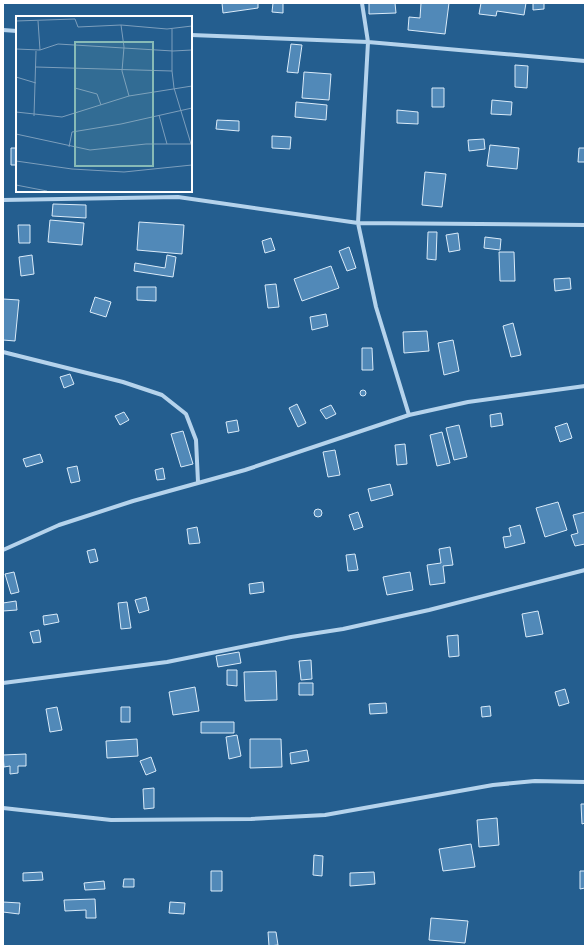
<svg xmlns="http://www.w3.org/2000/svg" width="588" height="949" viewBox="0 0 588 949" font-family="Ubuntu,sans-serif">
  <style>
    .building { fill: #5189b8; stroke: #daebf9 }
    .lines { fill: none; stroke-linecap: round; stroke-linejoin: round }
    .street { stroke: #b5d3ec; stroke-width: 4 }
    .inset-road { fill: none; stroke: #7c9ebc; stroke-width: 1 }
    .view { fill: #87bab6; fill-opacity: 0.15; stroke: #87bab6; stroke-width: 2 }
    .inset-edge { fill: none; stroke: #fff; stroke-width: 2 }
  </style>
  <rect width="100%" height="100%" fill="#245e8f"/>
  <path class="building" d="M222 3H258V8L223 13Z
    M273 3H283V13L272 12Z
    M369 3H395L396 13 369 14Z
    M421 3H449L445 34 408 30 409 17 420 18Z
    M481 3H526L524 15 497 11 496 16 479 14Z
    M533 3H544V9L533 10Z
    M291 44 302 45 298 73 287 72Z
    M515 65 528 66 527 88 515 87Z
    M304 72 331 74 329 100 302 98Z
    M432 88H444V107H432Z
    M492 100 512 102 511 115 491 114Z
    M296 102 327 105 326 120 295 117Z
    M397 110 418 112V124L397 123Z
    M217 120 239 121V131L216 129Z
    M272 136 291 137 290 149 272 148Z
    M484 139 485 149 469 151 468 140Z
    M490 145 519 148 517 169 487 166Z
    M11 148H17V165H11Z
    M579 148H585V162H578Z
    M425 172 446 174 442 207 422 205Z
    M53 204 86 205V218L52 216Z
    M50 220 84 223 82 245 48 242Z
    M139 222 184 225 182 254 137 250Z
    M18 225H30V243H19Z
    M428 232H437L436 260 427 259Z
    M458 233 460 250 449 252 446 235Z
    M485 237 501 239 500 250 484 248Z
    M271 238 275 250 265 253 262 241Z
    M349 247 356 268 347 271 339 251Z
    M499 252H514L515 281H500Z
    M32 255 34 274 21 276 19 257Z
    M167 255 176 257 173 277 134 271 135 263 165 268Z
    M331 266 339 288 302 301 294 279Z
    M570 278 571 289 555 291 554 279Z
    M276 284 279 307 268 308 265 285Z
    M137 287H156V301L137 300Z
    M95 297 111 302 106 317 90 312Z
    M3 299 19 300 15 341 3 340Z
    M326 314 328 326 312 330 310 317Z
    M513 323 521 355 511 357 503 326Z
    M427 331 429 351 404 353 403 332Z
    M453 340 459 371 444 375 438 343Z
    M362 348H372L373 370H362Z
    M70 374 74 384 64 388 60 377Z
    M360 393a3 3 0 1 1 6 0a3 3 0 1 1-6 0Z
    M297 404 306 423 298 427 289 408Z
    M331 405 336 414 326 419 320 410Z
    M124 412 129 420 120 425 115 416Z
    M501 413 503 425 491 427 490 415Z
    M237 420 239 431 228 433 226 422Z
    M567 423 572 438 560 442 555 427Z
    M459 425 467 457 454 460 446 428Z
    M183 431 193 464 181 467 171 434Z
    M442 432 450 463 437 466 430 435Z
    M405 444 407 464 397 465 395 445Z
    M335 450 340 475 328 477 323 452Z
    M40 454 43 462 26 467 23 459Z
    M77 466 80 481 71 483 67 468Z
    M163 468 165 479 157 480 155 470Z
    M390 484 393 495 371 501 368 489Z
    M558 502 567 530 545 537 536 508Z
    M314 513a4 4 0 1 1 8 0a4 4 0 1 1-8 0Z
    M358 512 363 527 354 530 349 515Z
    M585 512V544L575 546 571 535 578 533 573 515Z
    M520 525 525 543 505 548 503 537 511 536 509 528Z
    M197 527 200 543 189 544 187 529Z
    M450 547 453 565 443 566 445 583 430 585 427 565 441 563 439 549Z
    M95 549 98 561 90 563 87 551Z
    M355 554 358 570 348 571 346 555Z
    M14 572 19 592 11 594 5 574Z
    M410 572 413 590 387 595 383 577Z
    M263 582 264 592 250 594 249 584Z
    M146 597 149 610 139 613 135 600Z
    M16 601 17 610 3 611V603Z
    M127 602 131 628 121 629 118 603Z
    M538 611 543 634 526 637 522 614Z
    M57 614 59 622 44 625 43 616Z
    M39 630 41 642 33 643 30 632Z
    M458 635 459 656 449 657 447 636Z
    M239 652 241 663 218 667 216 656Z
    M311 660 312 679 301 680 299 661Z
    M227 670H237V686L227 685Z
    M276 671 277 700 245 701 244 672Z
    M299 683H313V695H299Z
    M195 687 199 711 173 715 169 692Z
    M565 689 569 703 559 706 555 692Z
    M386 703 387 713 370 714 369 704Z
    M490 706 491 716 482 717 481 707Z
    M57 707 62 730 50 732 46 709Z
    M121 707H130V722H121Z
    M201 722H234V733H201Z
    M237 735 241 756 229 759 226 737Z
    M137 739 138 756 107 758 106 741Z
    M250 739H281L282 767 250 768Z
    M307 750 309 761 291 764 290 753Z
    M26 754V766H18V773L10 774V766L4 767 3 755Z
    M151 757 156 771 146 775 140 761Z
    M154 788V808L144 809 143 789Z
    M581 804H585V823L582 824Z
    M497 818 499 845 479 847 477 820Z
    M471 844 475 867 443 871 439 849Z
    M314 855 323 856 322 876 313 875Z
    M211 871H222V891H211Z
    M580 871H585V888L580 889Z
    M42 872 43 880 23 881V873Z
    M374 872 375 884 350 886V873Z
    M124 879H134V887H123Z
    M104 881 105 889 85 890 84 883Z
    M95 899 96 918H86V910L65 911 64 900Z
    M3 902 20 903 19 914 3 912Z
    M170 902 185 903 184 914 169 913Z
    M431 918 468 921 465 943 429 940Z
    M268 932H276L278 945 269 946Z"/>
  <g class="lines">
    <path class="street" d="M362 3 368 42 358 223 376 307 409 415
      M3 30 17 31
      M191 35 368 42 585 61
      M3 200 178 197 358 223 585 225
      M3 352 123 382 162 395 186 414 196 440 198 482
      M3 550 59 525 133 501 245 470 409 415 468 402 585 386
      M3 683 167 662 291 637 343 629 429 610 585 570
      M3 808 111 820 251 819 325 815 493 785 535 781 585 782"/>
  </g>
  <g transform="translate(16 16)">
    <rect width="176" height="176" fill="#245e8f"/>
    <path class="inset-road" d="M0 5 59 3 62 11 105 9 151 13 176 10M105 9 108 31 106 55 113 80M0 33 24 34 22 5M24 34 42 28 157 35 176 34M20 51 156 55M0 61 20 67M59 72 81 78 85 89M0 96 46 101 113 80 176 70M143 99 151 128M18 100 20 35M0 118 74 134 130 128H175L158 72 156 55V13M53 131 56 116 105 108 176 92M0 145 56 153 108 156 176 149M0 169 31 175"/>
    <path class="view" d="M59 26H137V150H59Z"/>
    <rect width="176" height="176" class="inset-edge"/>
  </g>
  <rect width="588" height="949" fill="none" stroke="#ffffff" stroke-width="8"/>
</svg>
